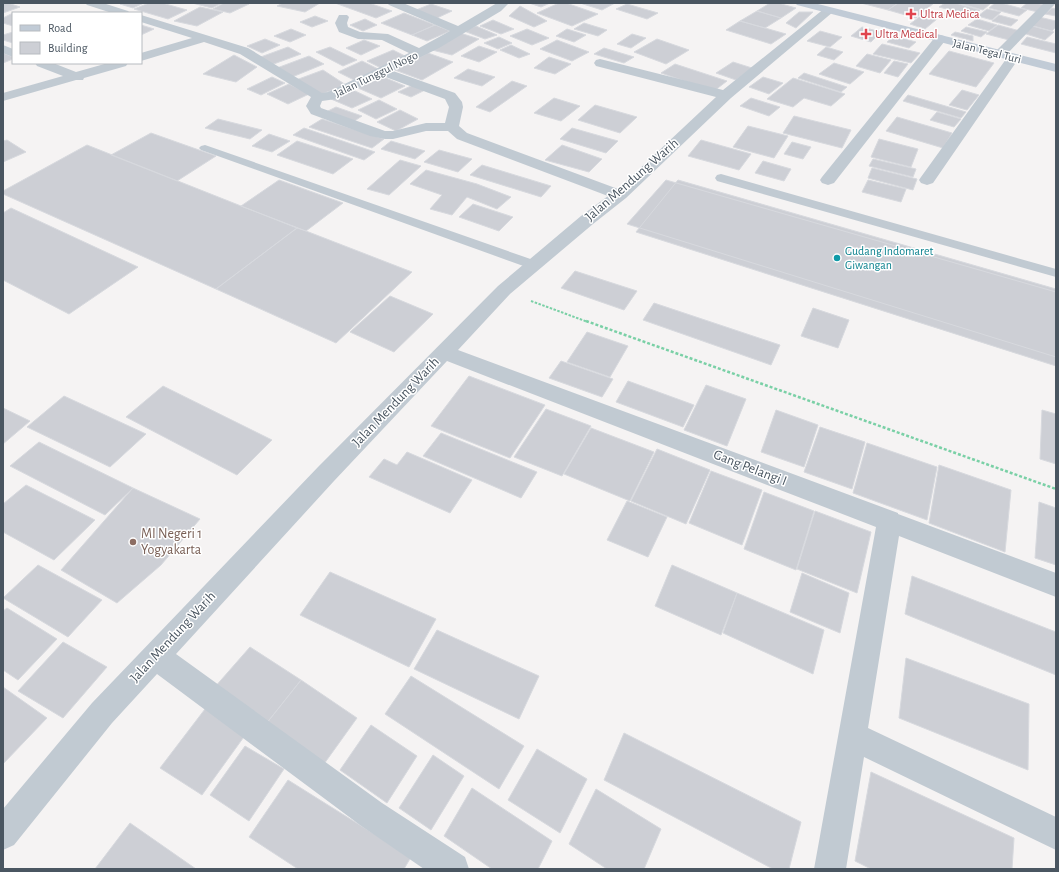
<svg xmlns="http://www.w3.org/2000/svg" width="1059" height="872" viewBox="0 0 1059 872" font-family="'Alegreya Sans',sans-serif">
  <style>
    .building { fill: #cdcfd5; stroke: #d7d9de }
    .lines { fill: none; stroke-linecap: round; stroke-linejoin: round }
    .path-far1 { stroke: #7ad0a6; stroke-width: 2; stroke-dasharray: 2.5 1.5; stroke-linecap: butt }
    .path { stroke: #7ad0a6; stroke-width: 2.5; stroke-dasharray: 3 2; stroke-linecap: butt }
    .service { fill: #c1cad2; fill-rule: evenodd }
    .minor { fill: #c1cad2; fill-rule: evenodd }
    .secondary { fill: #c1cbd6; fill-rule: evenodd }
    .health-dot { fill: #e0444e; stroke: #fff; stroke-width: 1.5 }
    .culture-dot { fill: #0f9aa8; stroke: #fff; stroke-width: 1.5 }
    .education-dot { fill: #8d6e63; stroke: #fff; stroke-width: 1.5 }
    .labels { text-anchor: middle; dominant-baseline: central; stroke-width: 3; stroke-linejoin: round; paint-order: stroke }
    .far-health-label { font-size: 12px; fill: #be3a42; stroke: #fff; text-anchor: start }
    .far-street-label { font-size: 12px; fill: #4a5661; stroke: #fff }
    .far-culture-label { font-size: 12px; fill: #0d838f; stroke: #fff; text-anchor: start }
    .street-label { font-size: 14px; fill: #4a5661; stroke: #fff }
    .education-label { font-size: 14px; fill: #785e54; stroke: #fff; text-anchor: start }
  </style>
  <rect width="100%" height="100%" fill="#f5f3f3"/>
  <path class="building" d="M3 3H8L20 7 3 13Z
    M122 3H144L133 8 120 4Z
    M149 3H162L187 10 168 19 134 9Z
    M192 3H222L212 8Z
    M224 3H246L249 4 230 13 213 9Z
    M283 3H320L305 12 277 6Z
    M335 3H369L392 11 376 18Z
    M529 3H550L541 7Z
    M559 3H566L598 14 572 26 537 13Z
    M580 3H615L602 10Z
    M770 3H778L796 8 781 18 757 11Z
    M861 3H898L888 10Z
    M898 3H934L916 18 888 10Z
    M945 3H955L980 10 972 16 939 7Z
    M958 3H986L990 4 983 10Z
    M995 3H1001L1027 10 1019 16 989 8Z
    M1027 3H1036L1047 6 1038 12 1021 8Z
    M431 4 452 11 437 18 416 10Z
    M627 4 658 13 647 19 616 9Z
    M520 6 547 21 534 27 509 16Z
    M200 7 223 12 197 26 174 21Z
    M1052 8 1056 9V16L1045 14Z
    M987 9 1001 12 992 20 978 16Z
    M757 11 781 18 765 28 740 21Z
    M799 12H813L796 28 786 23Z
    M13 13V26L3 23V18Z
    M404 13 435 25 412 35 381 23Z
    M922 15 937 19 925 29 910 24Z
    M999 15 1018 20 1011 26 992 21Z
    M315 16 328 21 312 27 300 22Z
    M1039 17 1056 21V27L1052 31 1030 25Z
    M365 19 377 25 363 31 350 25Z
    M977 19 997 25 989 31 968 25Z
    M493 20 514 29 501 34 480 26Z
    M740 21 765 28 786 34 771 44 726 30Z
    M584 23 607 30 598 36 574 29Z
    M141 25 154 29 141 35Z
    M435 25 450 31 427 41 412 35Z
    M998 25 1020 31 1009 40 986 34Z
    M476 26 497 35 485 39 464 31Z
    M1032 26 1054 32 1045 40 1023 33Z
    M862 27 881 32 871 42 851 36Z
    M966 27 987 32 981 37 961 31Z
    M291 29 306 35 290 42 274 36Z
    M527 29 549 38 532 45 510 36Z
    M567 29 586 35 574 42 556 36Z
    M820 31 842 37 830 47 807 41Z
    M13 32V43L3 40V35Z
    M955 32 973 36V41L951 35Z
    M460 33 479 39 452 55 432 50Z
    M632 34 646 38 631 48 617 44Z
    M894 36 916 42 909 48 887 42Z
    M499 37 512 43 498 49 484 43Z
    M1027 37 1056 44V53L1021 44Z
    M265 39 280 45 262 53 247 46Z
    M657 39 689 50 666 64 634 52Z
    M364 40 380 46 361 55 346 48Z
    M557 40 589 52 572 61 540 49Z
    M882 44 920 53 911 63 873 54Z
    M511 45 530 54 519 58 500 50Z
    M479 46 497 52 479 62 461 56Z
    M288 47 301 54 271 65 258 58Z
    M330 47 357 60 343 66 316 52Z
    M826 47 843 52 834 60 817 55Z
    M604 48 634 57 624 63 594 54Z
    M393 50 409 58 383 69 367 61Z
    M949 51 994 63 976 87 929 74Z
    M3 53 13 57V59L3 63Z
    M428 53 453 62 422 80 395 70Z
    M867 54 891 60 880 73 856 66Z
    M234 55 257 67 236 82 203 74Z
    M309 56 324 64 292 77 277 68Z
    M549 57 571 64 555 74 534 68Z
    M362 61 380 70 356 81 338 72Z
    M894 61 908 64 898 77 884 73Z
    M733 62 752 68 736 80 716 73Z
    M834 63 864 72 850 84 819 74Z
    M675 64 727 81 714 91 661 73Z
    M468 69 495 77 482 86 454 78Z
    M323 70 346 85 319 95 296 80Z
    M804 73 847 87 841 92 798 78Z
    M381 76 405 86 381 98 358 88Z
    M272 77 285 83 261 95 247 89Z
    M763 77 783 83 769 94 749 87Z
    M793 78 845 94 831 106 804 98 793 107 767 99Z
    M512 81 527 86 490 112 476 107Z
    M289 84 309 94 288 104 267 94Z
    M413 85 425 90 411 97 398 92Z
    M351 89 372 99 352 108 331 99Z
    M962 90 979 95 967 110 949 105Z
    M908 95 966 112 961 118 903 101Z
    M554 98 580 106 561 121 534 113Z
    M751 98 780 107 769 116 740 106Z
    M379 100 397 109 376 119 358 110Z
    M595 105 637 117 620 133 578 120Z
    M336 107 362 116 353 122 326 112Z
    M400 110 418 119 396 131 377 122Z
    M937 112 961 119 954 127 930 120Z
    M794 116 851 130 842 148 783 133Z
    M897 117 952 133 943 148 886 131Z
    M218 119 262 130 250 139 205 128Z
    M322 119 384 139 372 148 309 127Z
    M748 126 788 136 774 158 733 147Z
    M304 128 375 152 364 160 293 135Z
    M572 128 618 141 606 153 560 139Z
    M151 133 216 156 177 181 111 155Z
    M269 134 290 141 272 152 252 146Z
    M879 139 918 149 911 167 871 157Z
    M7 140 26 152 3 162V141Z
    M701 140 751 154 739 170 688 156Z
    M297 141 353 159 333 174 277 155Z
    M391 141 425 151 415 159 381 149Z
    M792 142 811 147 803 159 784 154Z
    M87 145 241 206 297 228 216 289 3 194V191Z
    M562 145 602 159 589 172 545 160Z
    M439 150 472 159 458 172 424 162Z
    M873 159 916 169 913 177 869 166Z
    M400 160 421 166 389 195 367 189Z
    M763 161 791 169 784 181 755 173Z
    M482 165 551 186 541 197 470 175Z
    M872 168 917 179 913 190 868 178Z
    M426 170 477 184 511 197 497 209 467 197 452 215 430 209 442 195 410 184Z
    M279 180 343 203 306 231 241 206Z
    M666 180 1056 292V357L627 224Z
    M678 180 1056 289V366L636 232Z
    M868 180 906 189 901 202 862 192Z
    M473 204 513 217 499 231 459 217Z
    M11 208 138 267 69 314 3 280V213Z
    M297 228 306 231 412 272 336 343 216 289Z
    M575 271 637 291 624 310 561 288Z
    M390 296 433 314 394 352 350 332Z
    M654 303 780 345 771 365 643 320Z
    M813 308 849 320 838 348 801 336Z
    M587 332 628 346 610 377 567 362Z
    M561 361 613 379 602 397 549 378Z
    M469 376 545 405 510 458 431 426Z
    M628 381 694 405 683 427 616 402Z
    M706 385 746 399 727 446 684 430Z
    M163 386 272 440 237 475 126 417Z
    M64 396 146 434 110 467 27 427Z
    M3 408 30 421 3 444Z
    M546 409 591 426 562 476 514 457Z
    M776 410 818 425 804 467 761 452Z
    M1042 410 1056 414V464L1040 459Z
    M820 427 865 442 852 489 804 472Z
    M591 428 654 452 630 501 564 474Z
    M441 433 537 472 521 498 423 456Z
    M39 442 133 488 105 515 10 466Z
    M867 443 937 467 927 520 853 493Z
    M657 449 710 470 686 524 631 501Z
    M407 452 472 480 450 513 369 477 384 459 397 465Z
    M939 465 1011 490 1005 552 929 523Z
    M711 471 762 490 742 545 689 523Z
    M26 485 95 520 54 560 3 532V504Z
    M133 488 200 519 161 565 117 603 61 570Z
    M764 492 814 511 796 570 744 549Z
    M627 501 667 517 648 557 607 540Z
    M1039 502 1056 508V565L1035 558Z
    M815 511 871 532 857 593 797 569Z
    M38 565 102 600 68 637 3 598Z
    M672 565 737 593 721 635 655 606Z
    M330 572 436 619 409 667 300 615Z
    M802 573 849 593 840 633 790 612Z
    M912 576 1056 632V675L905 614Z
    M737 593 824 630 813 674 723 633Z
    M7 608 57 639 18 680 3 670V611Z
    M437 630 539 676 519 719 414 669Z
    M63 642 107 667 63 718 18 691Z
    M250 647 301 680 266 724 214 688Z
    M906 658 1029 704 1028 770 899 718Z
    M411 676 524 746 499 789 385 714Z
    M301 680 357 718 324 764 266 724Z
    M3 687 47 718 3 764Z
    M205 709 246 734 202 795 160 768Z
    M371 725 417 756 387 803 340 770Z
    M624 733 801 822 789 869H773L604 780Z
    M245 746 284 769 249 821 210 795Z
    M537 749 587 779 560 833 508 800Z
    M433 755 464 776 431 830 399 808Z
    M871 772 1014 838 1012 869H871L855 861Z
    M288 780 411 857 404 869H298L249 837Z
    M472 788 552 841 538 869H492L444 836Z
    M596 789 661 829 644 869H607L569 844Z
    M130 823 196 869H95Z"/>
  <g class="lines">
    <path class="path-far1" d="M531 301 588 322"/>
    <path class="path" d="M586 321 1056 489"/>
    <path class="service" d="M205 145 539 262 541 265 539 268 534 269 529 268 201 150 199 148 201 146Z
      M721 174 1056 269V277L717 181 715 178 717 175Z"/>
    <path class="minor" d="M85 3H103L128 11 130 13H112L87 5Z
      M387 3H403L458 26 497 3H509L501 11 439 48 393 71 455 93 462 102 463 107 459 126 467 133 618 189 716 97 596 66 594 63 596 60 600 59 723 90 825 8H833L835 10 833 12 731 98 626 198 593 224 510 294 458 350 898 513V514L1056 573V597L899 536 868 728 1056 817V850L864 757 846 869H814L876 527 447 361 334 481 176 654 382 803 465 857 469 869H424L360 825 157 674 112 723 14 845 3 850V809L92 703 318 467 498 286 581 216 608 196 457 139 448 131H426L393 139H385L370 136 311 114 306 106 311 97 240 54 204 42 141 61V53L192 38 141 22V15L248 48 322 93 328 92 409 53 382 40 358 39 339 32 335 23 339 15H347L349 17 347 23 348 27 360 32 388 34 419 48 450 31 389 5ZM383 76 445 99 449 107 445 123H426L393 131H385L321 108 320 106 322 101 336 99Z
      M1044 3H1056L1004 57H996L994 54 996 51Z
      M940 35 944 36 946 39 944 42 834 183 828 185 822 183 820 180 822 177 936 36Z
      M3 45 13 49V57L3 53Z
      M1013 54 1017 55 1019 58 933 183 927 185 921 183 919 180 921 177 1009 55Z
      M35 63H53L76 72 108 63H128L126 66 84 78 83 80H76L3 101V93L63 76 37 66Z"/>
    <path class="secondary" d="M795 3H814L1056 64V72L797 5Z"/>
  </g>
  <g class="health-dot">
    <path d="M909 8h4v4h4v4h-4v4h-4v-4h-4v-4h4z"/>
    <path d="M864 28h4v4h4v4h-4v4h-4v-4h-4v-4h4z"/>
  </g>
  <circle class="culture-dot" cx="837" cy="258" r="4"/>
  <circle class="education-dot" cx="133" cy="542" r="4"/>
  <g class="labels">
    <g class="far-health-label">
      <text x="920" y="14">Ultra Medica</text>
      <text x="875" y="34">Ultra Medical</text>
    </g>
    <g class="far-street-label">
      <text transform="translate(987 51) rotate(14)">Jalan Tegal Turi</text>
      <text transform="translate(376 74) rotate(-26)">Jalan Tunggul Nogo</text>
    </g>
    <g class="far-culture-label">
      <text x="845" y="251">Gudang Indomaret<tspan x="845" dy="14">Giwangan</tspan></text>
    </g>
    <g class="street-label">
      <text transform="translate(632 180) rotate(-41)">Jalan Mendung Warih</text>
      <text transform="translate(396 402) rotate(-46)">Jalan Mendung Warih</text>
      <text transform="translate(750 468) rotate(21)">Gang Pelangi I</text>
      <text transform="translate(173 637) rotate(-47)">Jalan Mendung Warih</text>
    </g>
    <g class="education-label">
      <text x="141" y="534">MI Negeri 1<tspan x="141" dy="16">Yogyakarta</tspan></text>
    </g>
  </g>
  <rect width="1059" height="872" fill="none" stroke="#4a5661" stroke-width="8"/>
  <rect x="12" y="12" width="130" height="52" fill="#ffffff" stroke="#b7bbc0"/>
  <rect x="20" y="25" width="20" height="6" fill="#c1cbd6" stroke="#b7bbc0"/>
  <text x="48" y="32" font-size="12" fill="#4a5661">Road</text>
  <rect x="20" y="42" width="20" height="12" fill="#cdcfd5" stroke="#b7bbc0"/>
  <text x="48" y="52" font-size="12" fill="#4a5661">Building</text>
</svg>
